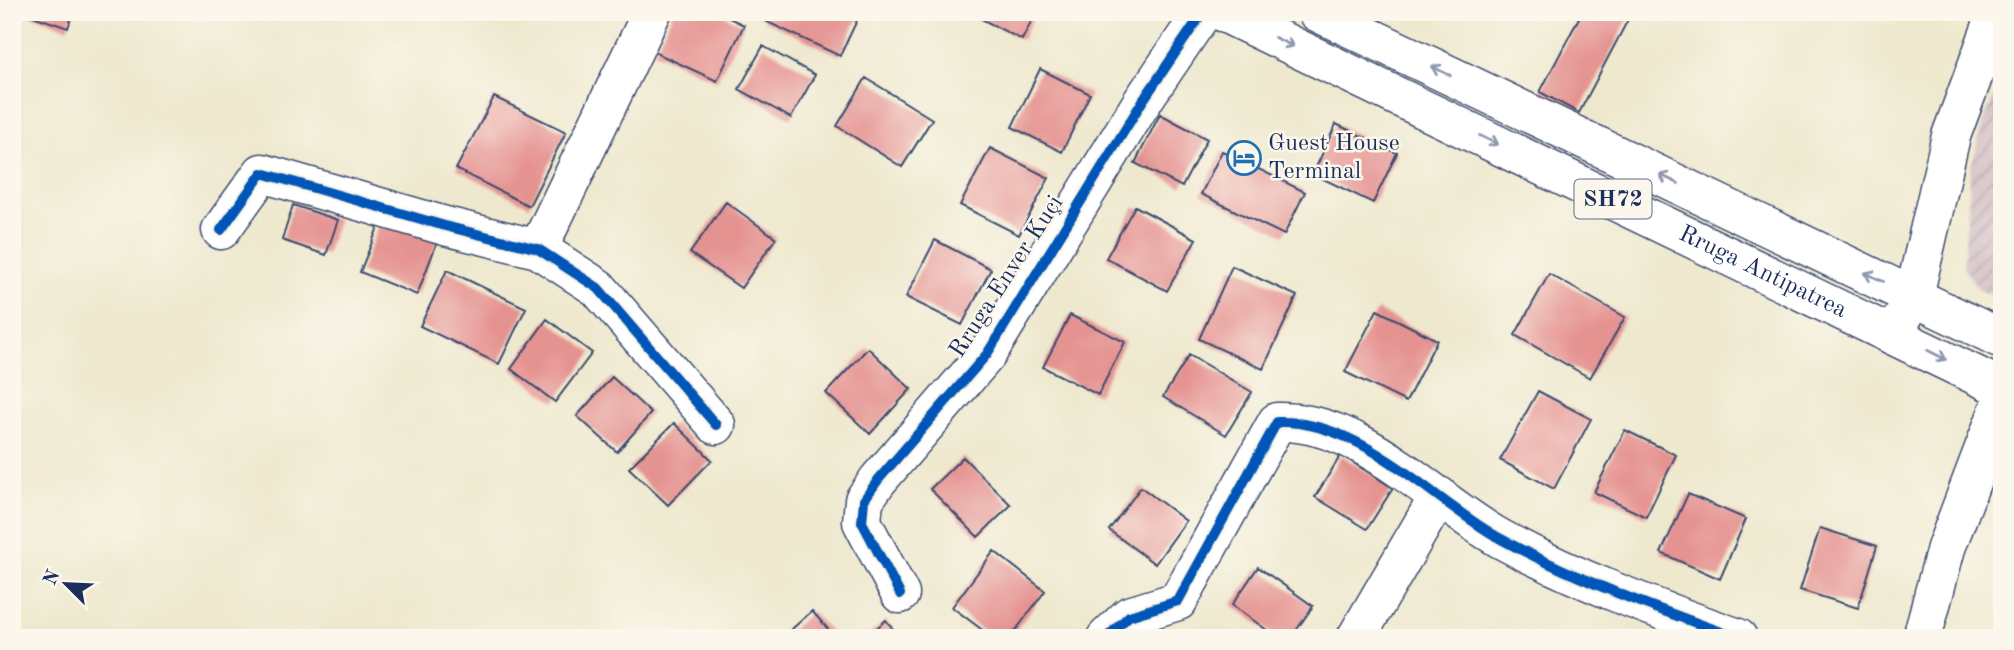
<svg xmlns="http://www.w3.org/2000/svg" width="2014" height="650" viewBox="0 0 2014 650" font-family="'Old Standard TT',serif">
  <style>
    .industrial { fill: url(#industrial-furrows) }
    .building { fill: #e59391 }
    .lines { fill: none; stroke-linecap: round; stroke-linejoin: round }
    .minor-casing { stroke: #3b4b6f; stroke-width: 41 }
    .major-casing { stroke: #3b4b6f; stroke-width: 41 }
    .minor { stroke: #fff; stroke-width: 38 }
    .major { stroke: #fff; stroke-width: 38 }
    .cycleway-casing { stroke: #fbf7ec; stroke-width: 15 }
    .cycleway { stroke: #0057b8; stroke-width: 10 }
    .oneway { stroke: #8d97ae }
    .labels { text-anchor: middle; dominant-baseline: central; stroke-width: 5; stroke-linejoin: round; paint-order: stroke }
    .shield { fill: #fbf7ec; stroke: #5e6b89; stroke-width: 2 }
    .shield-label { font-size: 23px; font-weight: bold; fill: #1b2f5e }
    .poi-label { font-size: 24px; fill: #1b2f5e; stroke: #fbf7ec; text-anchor: start }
    .street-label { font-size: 24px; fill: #1b2f5e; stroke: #fbf7ec }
  </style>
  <defs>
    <pattern id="industrial-furrows" width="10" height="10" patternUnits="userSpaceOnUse" patternTransform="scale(1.75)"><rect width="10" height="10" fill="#d2bec5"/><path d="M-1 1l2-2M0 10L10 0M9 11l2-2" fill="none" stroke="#aa9ba3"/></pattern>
  </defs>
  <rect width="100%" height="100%" fill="#fbf7ec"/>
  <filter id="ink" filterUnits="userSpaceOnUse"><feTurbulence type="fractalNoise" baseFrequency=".0143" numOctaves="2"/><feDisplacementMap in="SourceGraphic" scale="14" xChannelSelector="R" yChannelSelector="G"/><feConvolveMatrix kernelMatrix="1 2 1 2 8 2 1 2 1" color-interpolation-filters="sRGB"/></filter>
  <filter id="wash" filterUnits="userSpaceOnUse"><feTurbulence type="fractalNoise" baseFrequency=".00686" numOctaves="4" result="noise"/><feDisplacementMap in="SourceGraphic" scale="28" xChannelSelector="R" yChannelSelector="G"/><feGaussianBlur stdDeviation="1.57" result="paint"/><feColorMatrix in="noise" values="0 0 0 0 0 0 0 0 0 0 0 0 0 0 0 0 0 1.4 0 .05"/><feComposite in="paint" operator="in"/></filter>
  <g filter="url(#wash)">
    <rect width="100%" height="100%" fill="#eee8ce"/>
    <path class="industrial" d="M2002 79V299L1979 290 1963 268 1971 167 1983 122Z"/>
    <g id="blocks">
      <path class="building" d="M21 12H73L68 28Z
        M673 12H717L744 25 717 81 654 52Z
        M766 12H861L840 56 763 20Z
        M968 12H1036L1022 40Z
        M1582 12H1632L1579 113 1540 92Z
        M763 46 815 75 791 118 739 89Z
        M1040 69 1090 94 1062 152 1012 127Z
        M866 78 932 119 902 167 837 126Z
        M494 97 566 132 529 206 456 169Z
        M1160 114 1207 139 1182 187 1135 163Z
        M1336 124 1397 153 1373 203 1313 174Z
        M990 148 1049 178 1019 235 960 205Z
        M1222 151 1305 192 1284 235 1201 194Z
        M726 202 776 238 741 288 690 253Z
        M293 205 338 220 326 255 282 240Z
        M1135 206 1196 239 1167 291 1106 258Z
        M383 215 439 237 417 295 360 272Z
        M935 240 991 269 962 325 906 297Z
        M1232 266 1297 296 1263 369 1199 339Z
        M447 270 526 308 499 364 420 326Z
        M1549 274 1625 317 1590 378 1515 335Z
        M1377 310 1437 340 1406 402 1345 372Z
        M1070 315 1125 342 1098 395 1043 367Z
        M547 319 592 353 555 402 511 369Z
        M868 348 911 389 870 434 826 393Z
        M1189 355 1252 392 1226 435 1163 397Z
        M612 377 651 413 617 452 577 416Z
        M1538 391 1591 419 1554 489 1500 460Z
        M674 423 712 460 668 505 629 468Z
        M1625 430 1676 455 1646 517 1594 492Z
        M1341 455 1393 488 1367 529 1315 497Z
        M963 457 1011 505 978 537 930 489Z
        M1141 487 1186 521 1155 564 1109 530Z
        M1688 494 1746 519 1720 579 1661 553Z
        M1820 528 1877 546 1858 608 1800 590Z
        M994 551 1045 591 1010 638H993L952 607Z
        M1258 567 1313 606 1291 638H1278L1232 605Z
        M812 611 834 636 782 638Z
        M886 620 900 638H865Z"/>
    </g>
  </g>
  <g filter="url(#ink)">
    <use href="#blocks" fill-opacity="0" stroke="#3b4b6f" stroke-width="2"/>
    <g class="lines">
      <g class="minor-casing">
        <path id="minor" d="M221 230 262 173 445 226 538 249 598 288 716 425
          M538 249 652 12
          M1894 334 1914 296 1951 136 1997 12
          M900 594 862 522 864 500 878 480 987 354 1142 102 1203 12
          M1106 638 1129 616 1178 601 1277 422C1362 419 1432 501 1501 539 1576 580 1657 609 1738 638
          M1356 638 1439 496
          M1922 638 1946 548 2002 401"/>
      </g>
      <g class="major-casing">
        <g id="major">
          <path id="s1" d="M1222 12 2002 388"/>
          <path d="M1317 12 2002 339"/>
        </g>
      </g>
      <use href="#minor" class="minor"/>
      <use href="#major" class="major"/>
      <g class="cycleway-casing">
        <path id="cycleway" d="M221 230 262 173 445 226 538 249 598 288 716 425
          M900 594 862 522 864 500 878 480 987 354 1142 102 1203 12
          M1106 638 1129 616 1178 601 1277 422C1362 419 1432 501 1501 539 1576 580 1657 609 1738 638"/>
      </g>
      <use href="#cycleway" class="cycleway"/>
    </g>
    <defs><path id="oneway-shaft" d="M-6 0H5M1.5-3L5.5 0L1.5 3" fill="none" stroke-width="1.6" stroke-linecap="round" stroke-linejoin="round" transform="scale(1.75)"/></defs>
    <g class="oneway">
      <use href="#oneway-shaft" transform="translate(1284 42) rotate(26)"/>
      <use href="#oneway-shaft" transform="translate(1441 71) rotate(-155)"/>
      <use href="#oneway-shaft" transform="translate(1489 140) rotate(26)"/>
      <use href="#oneway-shaft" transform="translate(1669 179) rotate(-155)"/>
      <use href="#oneway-shaft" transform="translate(1874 277) rotate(-155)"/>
      <use href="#oneway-shaft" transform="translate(1937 355) rotate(27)"/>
    </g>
  </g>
  <defs>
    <g id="hotel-ring" transform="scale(1.75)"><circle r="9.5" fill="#fbf7ec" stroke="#1f6fb2" stroke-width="1.5"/><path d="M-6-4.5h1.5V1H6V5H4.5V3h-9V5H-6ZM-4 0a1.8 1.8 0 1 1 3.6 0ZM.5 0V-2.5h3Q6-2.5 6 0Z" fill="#1f6fb2"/></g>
  </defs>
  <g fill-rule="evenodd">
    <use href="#hotel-ring" x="1244" y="158"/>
  </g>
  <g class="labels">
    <rect class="shield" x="1574.5" y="179.5" width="77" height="39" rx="5"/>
    <g class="shield-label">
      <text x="1613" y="199">SH72</text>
    </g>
    <g class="poi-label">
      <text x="1268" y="144">Guest House<tspan x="1268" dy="28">Terminal</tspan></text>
    </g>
    <g class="street-label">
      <text stroke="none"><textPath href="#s1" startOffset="600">Rruga Antipatrea</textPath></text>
      <text transform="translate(1007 277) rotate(-57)">Rruga Enver Kuçi</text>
    </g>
  </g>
  <rect width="2014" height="650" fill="none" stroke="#fbf7ec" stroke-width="42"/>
  <g transform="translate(66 584) rotate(294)" stroke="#fbf7ec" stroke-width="5" paint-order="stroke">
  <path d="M0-5L12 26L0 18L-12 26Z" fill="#1b2f5e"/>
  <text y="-10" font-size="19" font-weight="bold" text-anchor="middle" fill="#1b2f5e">N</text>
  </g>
</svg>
